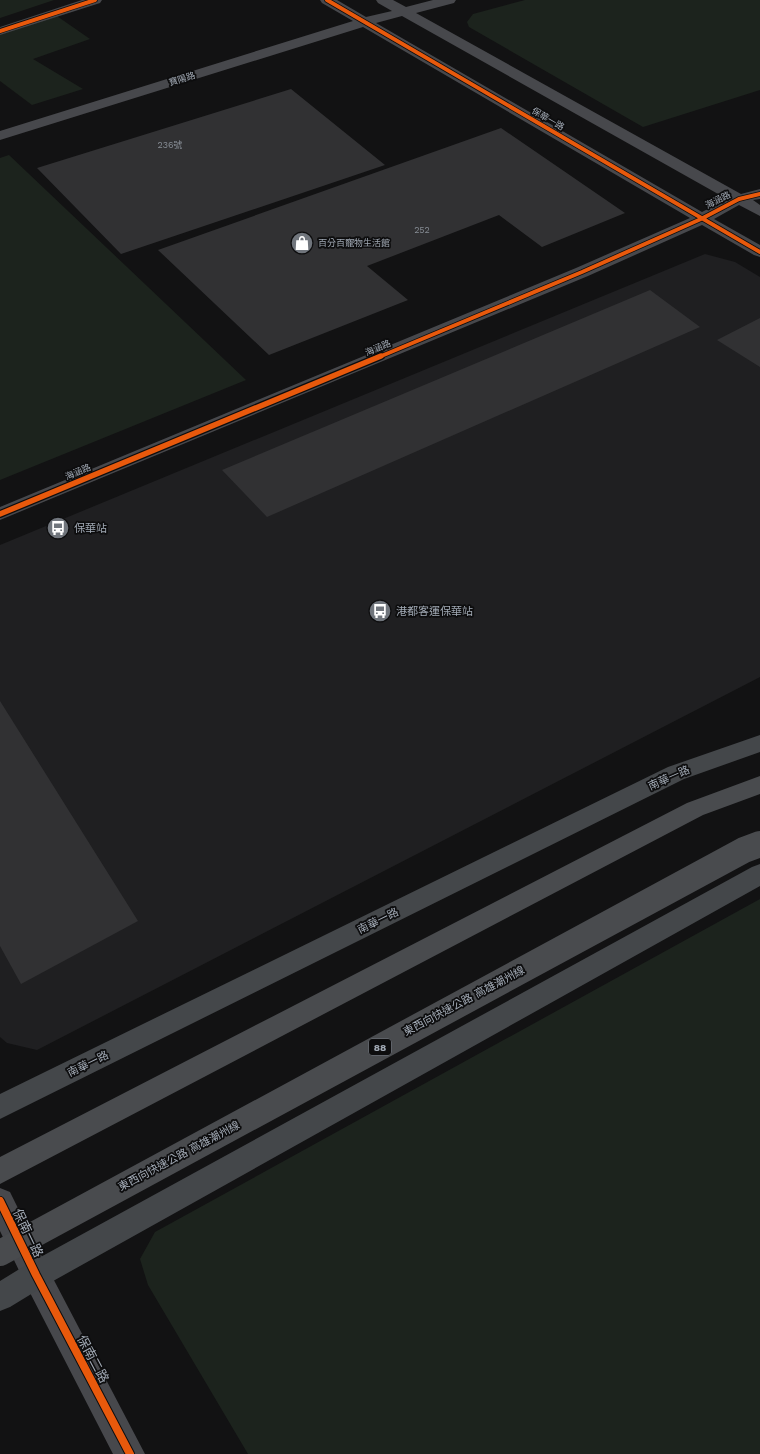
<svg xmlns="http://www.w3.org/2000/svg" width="760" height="1454" viewBox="0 0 760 1454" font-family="'Work Sans','Noto Sans TC',sans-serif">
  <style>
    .built { fill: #1f1f21 }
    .green { fill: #1c231d }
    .building { fill: #313133 }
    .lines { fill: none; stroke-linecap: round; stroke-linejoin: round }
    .minor { fill: #47484c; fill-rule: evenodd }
    .tertiary { fill: #47484c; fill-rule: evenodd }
    .secondary { fill: #44474a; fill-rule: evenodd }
    .trunk { fill: #494b4e; fill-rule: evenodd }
    .trunk-bridge { stroke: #494b4e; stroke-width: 26 }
    .cycleway-far2-casing { stroke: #0d0d0e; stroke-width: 5.5 }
    .cycleway-far1-casing { stroke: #0d0d0e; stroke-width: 8 }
    .cycleway-casing { stroke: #0d0d0e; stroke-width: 10 }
    .cycleway-far2 { stroke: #e8590c; stroke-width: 4 }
    .cycleway-far1 { stroke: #e8590c; stroke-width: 5.5 }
    .cycleway { stroke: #e8590c; stroke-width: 8 }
    .labels { text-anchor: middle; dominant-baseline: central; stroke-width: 3.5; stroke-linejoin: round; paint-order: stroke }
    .far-street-label { font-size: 9px; fill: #a2aab5; stroke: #0d0d0e }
    .number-label { font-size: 9px; fill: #868c94 }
    .far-poi-label { font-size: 9px; fill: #a2aab5; stroke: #0d0d0e; text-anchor: start }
    .shield { fill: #0d0d0e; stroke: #757b83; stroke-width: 1 }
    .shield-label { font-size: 10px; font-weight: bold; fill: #a2aab5 }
    .poi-label { font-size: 11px; fill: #a2aab5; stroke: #0d0d0e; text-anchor: start }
    .street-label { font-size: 11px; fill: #a2aab5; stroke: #0d0d0e }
    .near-street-label { font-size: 13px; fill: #a2aab5; stroke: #0d0d0e }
  </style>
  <rect width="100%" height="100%" fill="#121213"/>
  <path class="built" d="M705 254 735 262 760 277V677L37 1050 7 1043 0 1037V545Z"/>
  <path class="green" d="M0 0H54L0 18Z
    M525 0H760V90L643 127 469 27 467 22 473 14Z
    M54 14 90 39 33 59 83 89 32 105 0 81V32Z
    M9 155 246 380 0 480V158Z
    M760 899V1454H248L148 1285 140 1259 155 1232Z"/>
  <path class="building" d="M291 89 385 165 121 254 37 168Z
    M501 128 625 213 542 247 499 215 367 266 408 300 269 355 158 250Z
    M650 290 700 327 267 517 222 470Z
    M760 318V367L717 340Z
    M0 701 138 921 21 984 0 946Z"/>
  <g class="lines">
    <path class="minor" d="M82 0H102L100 3 0 35V27Z
      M320 0H337L366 17 392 11 378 3 376 0H393L406 7 433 0H456L454 3 416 13 741 194 760 189V199L753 200 760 205V216L739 205 714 219 760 245V257L754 255 702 225 588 276 0 520V507L576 268 690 218 363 27 0 140V131L353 21 322 3ZM402 16 727 199 702 212 376 23Z"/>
    <path class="tertiary" d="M0 1188 10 1192 46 1265 145 1454H113L26 1285 0 1231Z"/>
    <path class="secondary" d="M760 735V752L684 779 0 1119V1094L668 767Z
      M760 864V886L46 1285 10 1307 0 1311V1281L26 1265 752 867Z"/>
    <path class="trunk" d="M760 776V794L703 815 0 1184V1157L687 803Z"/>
    <path class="trunk-bridge" d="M0 1253 744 850 760 844"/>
    <g class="cycleway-far2-casing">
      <path id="cycleway-far2" d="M327 0 760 252
        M0 31 95 0
        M379 357 582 272 701 219 739 199 760 194"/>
    </g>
    <g class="cycleway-far1-casing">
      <path id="cycleway-far1" d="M0 514 381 356"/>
    </g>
    <g class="cycleway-casing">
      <path id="cycleway" d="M0 1201 36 1275 130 1454"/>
    </g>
    <use href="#cycleway-far2" class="cycleway-far2"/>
    <use href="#cycleway-far1" class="cycleway-far1"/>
    <use href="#cycleway" class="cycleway"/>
  </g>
  <defs>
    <g id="shop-disc" transform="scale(1.15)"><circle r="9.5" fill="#70757c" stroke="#0d0d0e"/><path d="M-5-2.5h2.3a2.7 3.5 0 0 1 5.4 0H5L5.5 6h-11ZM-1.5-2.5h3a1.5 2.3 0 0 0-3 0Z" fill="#fff"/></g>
    <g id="bus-disc" transform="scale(1.15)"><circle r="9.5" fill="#70757c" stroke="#0d0d0e"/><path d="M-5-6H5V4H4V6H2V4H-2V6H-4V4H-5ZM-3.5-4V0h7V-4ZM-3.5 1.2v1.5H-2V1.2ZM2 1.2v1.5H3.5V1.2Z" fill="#fff"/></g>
  </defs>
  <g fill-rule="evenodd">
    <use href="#shop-disc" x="302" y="243"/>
    <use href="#bus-disc" x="58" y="528"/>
    <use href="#bus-disc" x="380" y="611"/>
  </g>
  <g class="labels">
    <g class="far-street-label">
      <text transform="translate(182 79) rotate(-17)">寶陽路</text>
      <text transform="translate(548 119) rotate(30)">保華一路</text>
      <text transform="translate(718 200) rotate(-27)">海涵路</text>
      <text transform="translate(378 348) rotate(-23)">海涵路</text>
      <text transform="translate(78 472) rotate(-23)">海涵路</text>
    </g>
    <g class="number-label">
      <text x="170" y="145">236號</text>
      <text x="422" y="230">252</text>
    </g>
    <g class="far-poi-label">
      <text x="318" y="243">百分百寵物生活館</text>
    </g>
    <rect class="shield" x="369" y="1039" width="22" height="16" rx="3"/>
    <g class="shield-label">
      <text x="380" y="1047">88</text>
    </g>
    <g class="poi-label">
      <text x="74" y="528">保華站</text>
      <text x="396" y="611">港都客運保華站</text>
    </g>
    <g class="street-label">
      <text transform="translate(669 778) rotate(-24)">南華一路</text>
      <text transform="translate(378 921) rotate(-26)">南華一路</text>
      <text transform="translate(464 1001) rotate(-28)">東西向快速公路 高雄潮州線</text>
      <text transform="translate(88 1064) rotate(-26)">南華一路</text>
      <text transform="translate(179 1156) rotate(-28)">東西向快速公路 高雄潮州線</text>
    </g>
    <g class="near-street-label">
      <text transform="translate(28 1233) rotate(64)">保南一路</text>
      <text transform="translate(93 1359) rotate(62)">保南二路</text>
    </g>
  </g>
</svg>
